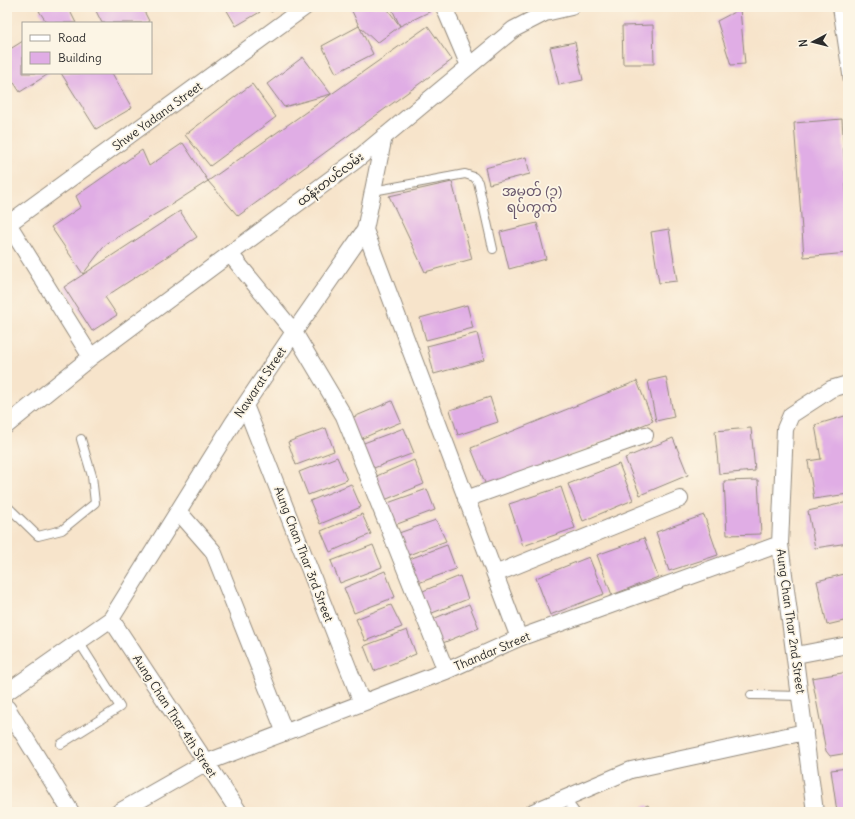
<svg xmlns="http://www.w3.org/2000/svg" width="855" height="819" viewBox="0 0 855 819" font-family="Delius,'Noto Sans Myanmar',sans-serif">
  <style>
    .building { fill: #e0ade5 }
    .lines { fill: none; stroke-linecap: round; stroke-linejoin: round }
    .lane-casing { stroke: #91887b; stroke-width: 10 }
    .street-casing { stroke: #91887b; stroke-width: 18 }
    .lane { stroke: #fff; stroke-width: 8 }
    .street { stroke: #fff; stroke-width: 16 }
    .labels { text-anchor: middle; dominant-baseline: central; stroke-width: 3.5; stroke-linejoin: round; paint-order: stroke }
    .street-label { font-size: 12px; fill: #2b2b2b; stroke: #fcf5e5 }
    .quarter-label { font-size: 14px; fill: #6a586c; stroke: #fcf5e5 }
  </style>
  <rect width="100%" height="100%" fill="#fcf5e5"/>
  <filter id="ink" filterUnits="userSpaceOnUse"><feTurbulence type="fractalNoise" baseFrequency=".025" numOctaves="2"/><feDisplacementMap in="SourceGraphic" scale="8" xChannelSelector="R" yChannelSelector="G"/><feConvolveMatrix kernelMatrix="1 2 1 2 8 2 1 2 1" color-interpolation-filters="sRGB"/></filter>
  <filter id="wash" filterUnits="userSpaceOnUse"><feTurbulence type="fractalNoise" baseFrequency=".012" numOctaves="4" result="noise"/><feDisplacementMap in="SourceGraphic" scale="16" xChannelSelector="R" yChannelSelector="G"/><feGaussianBlur stdDeviation="0.9" result="paint"/><feColorMatrix in="noise" values="0 0 0 0 0 0 0 0 0 0 0 0 0 0 0 0 0 1.4 0 .05"/><feComposite in="paint" operator="in"/></filter>
  <g filter="url(#wash)">
    <rect width="100%" height="100%" fill="#f7e4cb"/>
    <g id="blocks">
      <path class="building" d="M47 7H68L76 23H47L39 11Z
        M94 7H142L149 21 146 23H102Z
        M225 7H257L260 12 236 26Z
        M269 7H280L271 12Z
        M350 7H386L400 26 377 43 359 26Z
        M391 7H429L431 11 400 26Z
        M740 9 745 64 731 65 717 21Z
        M653 25 654 64H623L622 26Z
        M359 26 373 54 336 73 322 46Z
        M428 26 452 60 238 216 208 181Z
        M23 41V73H50L20 92 7 72V51Z
        M575 42 583 80 559 85 550 47Z
        M303 57 331 94 284 107 267 84Z
        M61 73H112L132 108 96 129Z
        M252 84 276 117 210 166 185 135Z
        M842 119 848 220V253L804 257 794 123Z
        M183 143 208 181 174 203 106 244 83 274 51 227 81 207 76 196 142 150 149 166Z
        M526 157 530 174 489 184 485 168Z
        M452 182 472 259 425 272 389 196Z
        M180 211 197 237 105 297 117 315 92 331 64 287Z
        M537 223 546 259 509 269 500 232Z
        M669 229 677 281 659 283 651 232Z
        M467 305 473 328 426 340 420 318Z
        M477 333 484 360 434 374 427 346Z
        M666 377 674 417 656 421 648 381Z
        M637 381 653 421 487 488 471 448Z
        M490 397 498 422 458 435 450 410Z
        M392 401 401 422 358 440 349 419Z
        M848 415V494L814 499 808 461 821 459 815 425Z
        M326 428 334 451 296 465 288 442Z
        M404 428 414 453 371 469 361 444Z
        M751 428 755 471 719 474 715 431Z
        M673 438 688 475 640 495 625 458Z
        M337 457 347 480 308 495 299 472Z
        M414 460 424 484 382 501 372 478Z
        M619 464 633 500 583 521 568 484Z
        M758 480 761 534 727 535 724 481Z
        M351 484 361 507 320 524 310 501Z
        M561 487 575 528 523 546 509 504Z
        M427 489 435 510 392 526 385 504Z
        M848 502V543L815 548 808 511Z
        M362 514 371 534 330 552 321 531Z
        M704 515 718 555 669 571 656 532Z
        M436 520 446 541 403 557 396 534Z
        M644 538 658 577 612 595 597 555Z
        M373 545 382 567 340 583 331 561Z
        M447 545 456 569 413 585 404 561Z
        M589 557 604 594 550 615 536 578Z
        M385 571 395 597 354 613 344 588Z
        M848 573V620L827 625 817 581Z
        M460 576 468 599 427 615 418 593Z
        M469 604 479 628 438 645 428 621Z
        M391 605 402 627 365 641 356 619Z
        M407 630 416 654 374 671 364 646Z
        M848 672V753L830 756 826 751 812 678Z
        M848 768V812H837L831 770Z
        M648 805 651 812H631Z"/>
    </g>
  </g>
  <g filter="url(#ink)">
    <use href="#blocks" fill-opacity="0" stroke="#91887b" stroke-width="1"/>
    <g class="lines">
      <g class="lane-casing">
        <path id="lane" d="M837 7 848 81
          M373 191 465 174 474 177 478 182 493 249
          M7 506 38 536 62 530 95 503 92 476 81 439
          M751 695 801 696
          M61 744 120 707 79 642
          M565 798 575 812"/>
      </g>
      <g class="street-casing">
        <path id="street" d="M444 7 469 66
          M7 222 91 357
          M8 224 305 7
          M365 230 519 638
          M230 254 294 332 344 416 446 671
          M245 405 362 703
          M7 425 91 357 355 161 514 29 545 13 571 7
          M466 499 645 435
          M178 511 213 551 285 733
          M495 574 680 499
          M111 619 239 812
          M796 655 848 645
          M7 692 111 619 233 423 294 332 365 230 384 136
          M7 708 71 812
          M119 812 205 763 446 671 519 638 780 544
          M533 812 631 770 805 732
          M815 812 780 544 785 429 791 415 831 389 848 384"/>
      </g>
      <use href="#lane" class="lane"/>
      <use href="#street" class="street"/>
    </g>
  </g>
  <g class="labels">
    <g class="street-label">
      <text transform="translate(157 116) rotate(-36)">Shwe Yadana Street</text>
      <text transform="translate(330 179) rotate(-37)">ထန်းတပင်လမ်း</text>
      <text transform="translate(260 382) rotate(-56)">Nawarat Street</text>
      <text transform="translate(304 554) rotate(69)">Aung Chan Thar 3rd Street</text>
      <text transform="translate(791 621) rotate(82)">Aung Chan Thar 2nd Street</text>
      <text transform="translate(492 651) rotate(-23)">Thandar Street</text>
      <text transform="translate(175 716) rotate(57)">Aung Chan Thar 4th Street</text>
    </g>
    <g class="quarter-label">
      <text x="532" y="191">အမှတ် (၁)<tspan x="532" dy="16">ရပ်ကွက်</tspan></text>
    </g>
  </g>
  <rect width="855" height="819" fill="none" stroke="#fcf5e5" stroke-width="24"/>
  <rect x="22" y="22" width="130" height="52" fill="#fcf5e5" stroke="#a8a49b"/>
  <rect x="30" y="35" width="20" height="6" fill="#ffffff" stroke="#a8a49b"/>
  <text x="58" y="42" font-size="12" fill="#2b2b2b">Road</text>
  <rect x="30" y="52" width="20" height="12" fill="#e0ade5" stroke="#a8a49b"/>
  <text x="58" y="62" font-size="12" fill="#2b2b2b">Building</text>
  <g transform="translate(813 42) rotate(263)" stroke="#fcf5e5" stroke-width="3" paint-order="stroke">
  <path d="M0-3L7 15L0 10L-7 15Z" fill="#2b2b2b"/>
  <text y="-6" font-size="11" font-weight="bold" text-anchor="middle" fill="#2b2b2b">N</text>
  </g>
</svg>
